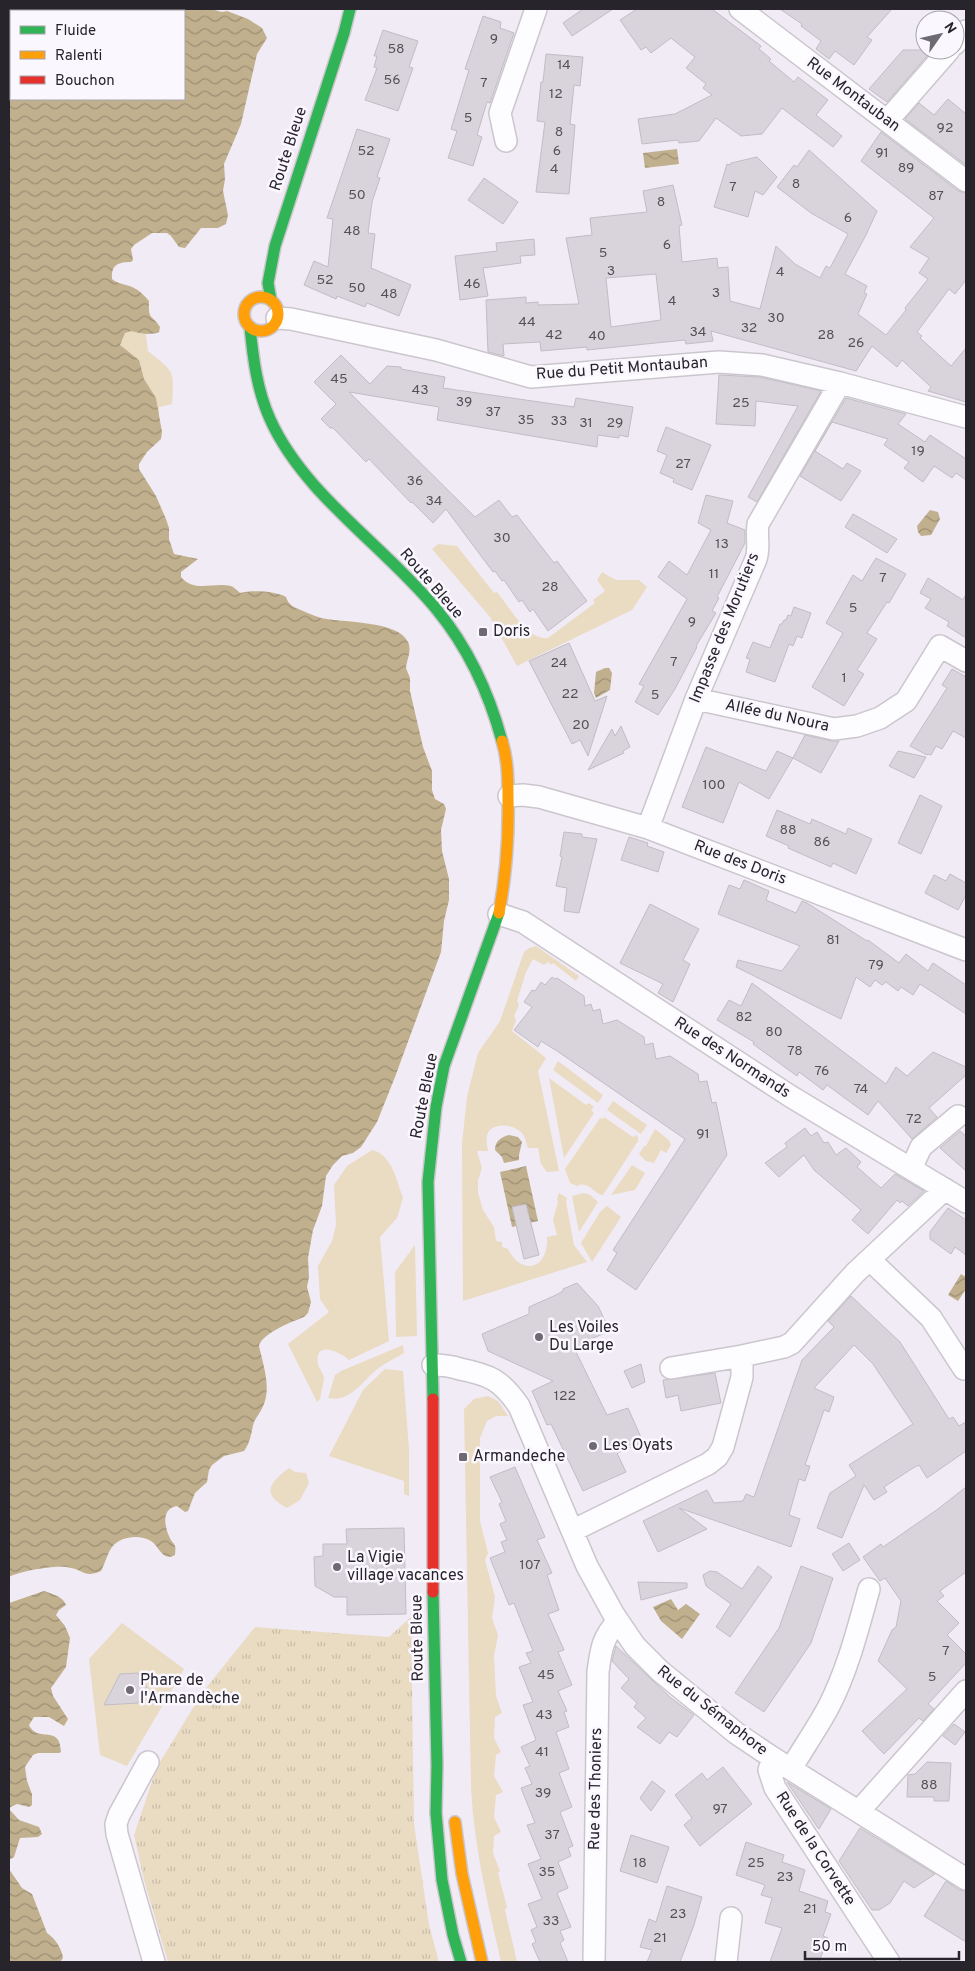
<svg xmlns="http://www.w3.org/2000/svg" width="975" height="1971" viewBox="0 0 975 1971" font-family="Overpass,sans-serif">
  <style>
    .grass { fill: #eadbc3 }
    .park { fill: url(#park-tufts) }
    .water { fill: url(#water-waves); fill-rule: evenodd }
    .building { fill: #d9d4dc; stroke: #c1bdc4; fill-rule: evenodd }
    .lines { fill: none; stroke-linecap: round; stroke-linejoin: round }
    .street-casing { stroke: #cbc6ce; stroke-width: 24 }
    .fast-casing { stroke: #cbc6ce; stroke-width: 14 }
    .slow-casing { stroke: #cbc6ce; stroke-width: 14 }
    .jam-casing { stroke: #cbc6ce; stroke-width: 14 }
    .street { stroke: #fdfcfe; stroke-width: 21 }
    .fast { stroke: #30b455; stroke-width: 11 }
    .slow { stroke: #ff9f0a; stroke-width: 11 }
    .jam { stroke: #e5322d; stroke-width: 11 }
    .poi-dot { fill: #6e6a72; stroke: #fbf7ff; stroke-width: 2 }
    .labels { text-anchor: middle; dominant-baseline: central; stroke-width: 5; stroke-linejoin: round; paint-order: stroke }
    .number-label { font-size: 14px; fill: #545057 }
    .street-label { font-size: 16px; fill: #28242b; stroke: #fbf7ff }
    .poi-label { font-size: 16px; fill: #28242b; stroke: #fbf7ff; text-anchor: start }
  </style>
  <defs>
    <pattern id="park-tufts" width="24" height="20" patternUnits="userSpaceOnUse" patternTransform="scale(1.25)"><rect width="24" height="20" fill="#eadbc3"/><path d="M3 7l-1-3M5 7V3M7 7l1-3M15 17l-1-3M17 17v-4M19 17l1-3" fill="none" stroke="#c9bca8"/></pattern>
    <pattern id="water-waves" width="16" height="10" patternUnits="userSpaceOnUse" patternTransform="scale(1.25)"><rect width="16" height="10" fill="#c1b08e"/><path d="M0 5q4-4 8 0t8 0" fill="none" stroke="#9d8f74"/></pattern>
  </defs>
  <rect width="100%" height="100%" fill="#f1ebf5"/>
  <path class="grass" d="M110 321H144L148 351C175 373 174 369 172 404L159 407V419L134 401Z
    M438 544 457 546 494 593 497 592C509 606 527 641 548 638L595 603 593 600 605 591 597 580 602 572 616 580H639L647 587 632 610 517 666 490 617 432 549Z
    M536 946 579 976 576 981 553 963 551 965 548 962 544 965 533 959 526 972 517 1001 519 1005 514 1016 516 1020 512 1031 546 1058 538 1071 559 1171 547 1172 541 1164 538 1148H528C526 1143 526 1138 522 1133 515 1125 497 1122 489 1131 485 1136 487 1145 488 1151H477L482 1168 478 1180V1193L483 1210 494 1227 496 1241 502 1242V1247L508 1249C522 1277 549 1269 547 1237L557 1235 553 1220 558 1202 557 1199 559 1193 567 1198 566 1202 574 1245 587 1262 463 1301 462 1143 467 1097 478 1053 500 1021 524 952 529 948Z
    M558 1061 603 1095 598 1103 553 1070Z
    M549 1078 586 1105 589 1103 594 1107 591 1110 594 1113 564 1158Z
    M613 1101 647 1125 641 1134 607 1110Z
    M604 1117 633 1137 636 1135 638 1137V1141L603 1195C592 1193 589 1180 577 1186L570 1183 565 1169 600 1118 603 1119Z
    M655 1129 669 1140 671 1145 666 1153 661 1150 654 1163 646 1161 639 1154 644 1146H646Z
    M372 1150C392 1154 397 1182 403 1198L397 1218 380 1237 389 1341 349 1360C339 1351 314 1340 318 1364 319 1370 324 1373 324 1379 323 1386 321 1392 320 1399L317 1402 288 1344 329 1312 320 1299 318 1266 332 1241 336 1225 334 1185 347 1166Z
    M632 1165 645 1173 635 1190 611 1195Z
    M584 1193 590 1195 598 1202 579 1232 572 1196Z
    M607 1206 621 1217 592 1262 581 1243 600 1212Z
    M415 1245 417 1336 396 1337 395 1272Z
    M403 1345 404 1353C396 1358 387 1362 380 1367 363 1379 352 1403 328 1398L335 1375 341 1371Z
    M385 1369 403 1371 409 1450V1496L404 1494V1481L329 1456 363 1390Z
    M488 1396 498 1401 508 1416H496L487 1421 480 1438V1521L488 1553 485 1560 495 1597 492 1618 498 1635 494 1656 496 1696 502 1713 495 1717 494 1738 501 1752 496 1755 494 1776 503 1792 496 1795 494 1817 501 1832 494 1836 493 1853 500 1871 498 1873 507 1907 505 1910 517 1962H501C488 1904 474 1847 471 1788L464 1409 474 1399Z
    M289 1468 295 1472 306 1473 309 1483 300 1500 287 1508C261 1494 269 1483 289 1468Z
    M122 1623 184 1669 127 1766 100 1755 89 1659Z"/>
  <path class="park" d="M411 1617 414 1824 429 1925 439 1962H168L144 1880 134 1835 157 1767 202 1693 255 1627 389 1637Z"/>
  <path class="water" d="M9 9H211L222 12 227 11 248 19 262 28 267 38 257 54 241 124 224 164 225 179 223 191 228 215 226 224 218 228H201L185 248 179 247 171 236 167 233H152L134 245 131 249 133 260 131 262C118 262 111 265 112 279 118 284 125 284 132 287 139 290 144 295 149 301 148 321 152 314 160 327L159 332C150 336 140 333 131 331L125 333 120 345 139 360 144 379 156 398 162 432 161 439 147 452 139 464V469L156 496 166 519 169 528V539L174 554 198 559 181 572V577C194 593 213 582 231 586 234 587 238 591 240 593 251 590 276 591 286 597 289 606 294 607 303 611 308 613 314 616 321 618 342 623 398 620 408 642 412 651 407 658 406 668L410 678V691L423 747 432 771V790L435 799 444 804 446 809 441 830 442 851 449 879V900L444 921 441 952 395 1077 377 1122 361 1147 353 1153 342 1156 333 1165 326 1176 322 1206 313 1230 308 1258 309 1277 307 1287 311 1302 308 1313 304 1317C293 1321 261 1334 259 1346 263 1364 271 1386 264 1404 262 1410 257 1416 254 1422 251 1432 251 1442 244 1451L224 1456 212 1465 209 1470 207 1482 195 1493 188 1511 185 1512 177 1506C162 1508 164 1525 169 1536 170 1540 174 1543 175 1546 176 1549 175 1552 175 1555 162 1562 160 1547 151 1541 140 1534 120 1536 112 1547 107 1554 105 1564 101 1571 85 1578 85 1571 71 1568 58 1564 21 1571 9 1577ZM11 11H184V99H11Z
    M677 149 679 164 645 168 643 153Z
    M930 510 938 512 940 519 931 535 921 536 918 532 917 526Z
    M605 668H609L612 673 610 690 596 698 594 693 596 672Z
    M509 1135 518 1137 522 1142 519 1155V1160L504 1163 502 1157 495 1150C495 1141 501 1137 509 1135Z
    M526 1166 538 1221 512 1227 500 1172Z
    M961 1274 966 1277V1289L958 1301 948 1295Z
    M44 1591C52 1594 63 1596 66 1605L59 1610 56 1615 65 1626 70 1638 66 1667 51 1688 53 1696 68 1719 64 1726 49 1717H34L29 1725C38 1744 60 1723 61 1752L59 1753H38L33 1755 25 1767 27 1781 32 1794V1805L29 1807 17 1804 9 1808V1603Z
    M671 1599 678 1610 686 1604 700 1614 682 1639 661 1621 653 1607Z
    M9 1809 19 1820 39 1827 42 1834 38 1837 20 1838 14 1857 9 1860Z
    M9 1869 22 1888 32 1894 47 1933C55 1938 62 1949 63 1958L60 1962H9Z"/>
  <path class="building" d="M583 9H613L572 36 563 23Z
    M637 9H712L761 46 759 49 771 59 769 61 794 82 798 77 828 100 816 115 842 136 833 147 782 108 762 134 741 136 716 118 699 141 679 143 678 140 642 144 638 119 675 114 712 95 703 88 706 84 686 68 695 57 671 38 651 53 646 47 641 50 620 20Z
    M780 9H892L867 37 872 40 854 65 835 51 829 59 816 49 821 41 801 26 802 24Z
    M483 16 501 22 500 28 514 33 490 103 487 102 477 135 482 137 473 166 448 158 457 131 451 129 469 70 465 69Z
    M383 30 418 41 409 67 413 68 398 111 365 100 377 68 374 67 377 56H374Z
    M903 50H932L887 102 869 89Z
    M546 54 583 57 580 86 574 85 570 124 575 125 569 194 536 192 545 122 537 121 541 82H543Z
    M948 99 966 114V165L905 119 919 103 934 115Z
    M357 129 390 139 377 177 380 178 372 202 368 233 375 234 371 268 411 285 399 316 367 303 365 307 337 296 336 299 304 285 314 261 328 267 333 219 327 218Z
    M881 132 958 191 966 193V280L955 294 949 289 917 332 922 336 920 338 951 366 966 348V402L928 391 931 387 902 360 897 367 872 346 856 371 711 331 713 341 686 344 685 340 587 350V347L541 351 540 342 503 344 504 356 488 352 486 300 526 297V303L538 302V305L579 304 566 238 592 235 590 218 647 212 643 191 673 185 682 225 679 226 682 262 717 258 718 268 728 267 730 301 760 309 776 246 795 264 820 278 826 266 830 268 848 234 811 213 777 187 794 165 797 167 809 150 877 211 866 235 845 274 867 286 864 293 867 294 858 314 886 335 906 310 905 308 928 279 919 273 929 258 910 247 934 218 861 161ZM656 274 661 320 611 327 606 278Z
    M757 157 777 177 763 195 755 191 748 217 714 207 727 164 730 165 731 163Z
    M484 178 518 202 503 224 468 200Z
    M534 239 535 255 520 256 521 263 483 268 488 296 460 300 455 256 497 251 496 243Z
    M341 355 370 384 387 366 401 367V369L445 377 443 388 574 407 576 398 633 407 628 437 619 435V438L598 435 597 447 437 420 439 407 349 392 475 517 499 500 512 517 517 515 554 563 557 561 587 601 548 631 533 609 530 612 522 600 519 602 504 580 502 581 495 571 493 572 446 509 433 523 412 502 411 503 369 459 366 462 333 428H330L321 419 336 404 314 382Z
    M719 375 760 377 821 391 757 502 748 497 798 406 756 401 755 426 716 424Z
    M846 398 906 414 898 424 925 442 930 435 966 459V480L956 473 952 478 934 466 923 482 904 468 909 462 884 445 888 439 832 422 815 451 843 469 847 463 861 471 841 501 800 476Z
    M666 427 711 445 692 490 673 482 674 479 660 473 667 455 657 451Z
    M706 495 733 501 727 523 745 530V543L717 597 719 598 712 611 716 613 696 646 697 647 675 689 658 715 635 702 644 686 639 684 687 599 658 577 669 561 687 575 711 530 698 523Z
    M853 514 897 539 887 553 845 527Z
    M876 558 906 574 889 603 887 602 867 633 877 639 857 670 864 674 844 706 812 687 843 633 826 623 853 575 862 581Z
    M928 578 963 600 966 594V638L947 626 949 622 925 608 931 599 920 593Z
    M794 607 811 613 802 638 797 636 793 646 789 644 775 682 746 672 750 659 746 658 753 642 770 648 780 624H782L784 620H786L788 615 791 616Z
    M569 643 595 701 607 696 588 756 580 740 572 744 529 661Z
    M952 669 966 677V738L953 731 942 749 936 746 931 755 928 754 927 755 910 746 947 688 942 685Z
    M621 726 630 747 623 751 624 753 588 770 612 729 615 736Z
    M805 735 831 741H839L821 773 793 758Z
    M706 747 766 771 777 751 793 758 769 799 739 782 723 823 682 807Z
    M898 751 926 757 914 778 889 766Z
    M920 795 942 806 921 854 898 843Z
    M777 810 810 824 812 819 846 834 848 828 872 839 856 874 833 863 831 867 788 848 789 846 766 836Z
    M564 832 582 834V837L597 839 579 913 564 911 567 888 556 886 562 857 560 856Z
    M629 837 648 843 647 846 664 852 658 872 621 860Z
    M950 874 966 883V895L958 910 925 893 934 875 946 881Z
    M744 880 769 891 766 900 796 913 802 901 807 903 867 941 868 940 899 963 906 954 928 971 933 963 966 985V1014L920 984 913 995 901 987 898 991 886 982 882 985 875 980 870 987 856 977 841 1019 736 967 738 960 782 971 800 946 718 914 729 885 740 889Z
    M650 904 699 929 683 960 690 964 673 1002 658 993 663 984 620 963Z
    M552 977 555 979 557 978 584 996 585 1006 591 1004 593 1011 600 1009 603 1024 617 1020 644 1037 645 1045 653 1043 656 1059 670 1056 698 1074 699 1082 707 1081 712 1103 716 1102 727 1155 636 1290 607 1270 617 1253 613 1250 685 1139 557 1051 541 1041 538 1047 514 1030 532 1007 524 1002 532 990 535 991 541 982 545 985Z
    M752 983 886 1084 896 1067 907 1076 933 1052 966 1067V1075L929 1108 937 1117 912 1139 878 1101 868 1115 827 1085 823 1090 799 1072 797 1076 753 1044 754 1042 717 1020 729 1000 741 1006Z
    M805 1128 811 1136 817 1132 824 1143 828 1142 836 1155 846 1148 861 1162 857 1167 881 1188 895 1174 924 1191 908 1206 902 1201 900 1203 897 1200 868 1234 852 1220 861 1210 814 1170 804 1155 779 1177 765 1163 787 1147 785 1143Z
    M960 1131 966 1136V1171L940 1148Z
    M526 1204 539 1255 524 1259 512 1207Z
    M948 1208 966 1220V1255L955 1247 951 1254 930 1239V1232Z
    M577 1283 598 1306 610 1331 586 1341 589 1347 576 1352 607 1415 628 1408 643 1442 617 1453 626 1472 583 1491 551 1424 547 1425 532 1391 553 1381 488 1351 482 1334 529 1314V1307L556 1295 563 1291V1289Z
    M851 1296 900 1342 949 1419 953 1417 959 1426 966 1422V1451L927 1478 919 1465 913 1468 884 1487 887 1492 874 1500 864 1485 842 1538 817 1528 830 1493 856 1476 849 1465 913 1424 873 1364 854 1345 814 1388 834 1397 829 1412 824 1410 805 1465 810 1466 805 1481 799 1479 789 1515 800 1519 791 1547 679 1508 707 1529 658 1552 643 1521 707 1490 714 1503 743 1501 746 1494 754 1497 802 1360 834 1327 828 1321Z
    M641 1364 645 1382 632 1388 624 1371Z
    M715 1373 721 1403 681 1411 678 1395 666 1398 663 1380Z
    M515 1467 545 1537 537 1540 552 1573 547 1575 559 1610 548 1614 564 1650 558 1652 572 1685 558 1691 567 1711 564 1712 569 1727 556 1732 569 1769 559 1773 572 1807 560 1812 573 1846 568 1848 571 1856 558 1862 568 1888 557 1893 571 1927 560 1931 564 1940 560 1943 568 1962H540L532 1944 536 1942 531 1930 537 1927 528 1904 542 1899 528 1864 541 1859 527 1825 535 1823 521 1788 532 1784 525 1768 530 1766 521 1747 536 1740 523 1705 533 1702 519 1667 531 1663 526 1653 533 1651 514 1603 509 1605 490 1558 505 1552 501 1542 507 1540 500 1524 506 1521 499 1504 502 1502 490 1477Z
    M966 1487V1572L940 1591 944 1596 937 1601 959 1623 947 1635 966 1654V1663L928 1704 934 1709 923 1721 919 1718 884 1754 862 1731 907 1689 878 1661 892 1630 896 1627 901 1601 885 1578 880 1581 863 1557 881 1544 883 1547 938 1509Z
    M404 1528 406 1614 347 1615V1597H334L315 1586 314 1557 323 1556V1544H347L346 1529Z
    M849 1543 860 1560 843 1571 832 1554Z
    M758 1566 772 1577 730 1637 716 1627 731 1604 706 1586 703 1575 710 1571 717 1572 742 1589Z
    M801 1566 833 1578 811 1643 764 1712 735 1693 779 1628Z
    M638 1582 687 1583V1588L641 1600Z
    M616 1646 671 1698 694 1715 677 1737 669 1732 660 1744 637 1727 646 1718 634 1707 637 1703 621 1688 629 1679 612 1661Z
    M138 1673 147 1688 138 1703 104 1705 120 1674Z
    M954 1724 965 1732 955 1745 943 1736Z
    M927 1762 951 1763 949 1801H934V1797H907L908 1775 915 1774Z
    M723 1767 752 1804 700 1846 684 1825 692 1818 675 1795 702 1773 707 1780Z
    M652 1781 665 1791 651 1811 640 1798Z
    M787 1782 831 1809 819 1829 818 1828Z
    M860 1828 935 1874 914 1888 904 1881 890 1903 879 1910H872L839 1861Z
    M631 1835 669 1847 657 1883 620 1871Z
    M746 1842 784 1855 782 1862 805 1870 799 1891 828 1901 825 1912 831 1914 823 1936 828 1938 819 1962H770L782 1928 765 1923 772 1898 761 1895 765 1885 736 1875Z
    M946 1881 959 1890 966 1891V1942L924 1916Z
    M667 1886 702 1897 694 1925 680 1962H647L652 1950 640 1947 649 1919 656 1922Z"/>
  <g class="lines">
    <g class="street-casing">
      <path id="street" d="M740 9 966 181
        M955 44 966 31
        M887 121 949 50
        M506 141 500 113 536 9
        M277 318 291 319 436 350 531 377 719 362 762 365 840 383 966 417
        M696 699 834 729 857 726 880 718 906 701 940 646 966 661
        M509 796 523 795 539 797 648 828 966 950
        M648 828 696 699 756 559C760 547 756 537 758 524L840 383
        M499 914 523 922 790 1096 966 1202
        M911 1169 921 1147 958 1116
        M870 1260 931 1318 964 1369
        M433 1365C443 1365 451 1366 460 1369 490 1375 501 1380 519 1406L587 1566 614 1615 635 1646 660 1671 736 1733 773 1758 966 1879
        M671 1368 742 1356 784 1347 792 1343 855 1273 945 1189
        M572 1531 708 1464 717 1457 723 1447 742 1377V1356
        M773 1758 769 1770 775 1788 889 1962
        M148 1762 119 1815 116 1824 117 1834 154 1962
        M791 1769C803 1748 818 1727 829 1706 848 1669 858 1628 869 1589
        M859 1811 966 1691
        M594 1962 598 1672C601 1650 602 1638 618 1621
        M726 1962 731 1918"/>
    </g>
    <g class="fast-casing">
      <path id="fast" d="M271 300 268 283 275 246 344 33 350 9
        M250 327C253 358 257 390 270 419 304 495 385 546 437 610 469 649 489 693 502 741
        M433 1399 428 1182 436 1107 444 1066 499 913
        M433 1592 437 1765 436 1813 442 1880 453 1935 461 1962"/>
    </g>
    <g class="slow-casing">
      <path id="slow" d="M244 314a17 17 0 1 1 34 0a17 17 0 1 1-34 0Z
        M499 913C506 875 509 838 508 799 508 780 508 760 502 741
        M455 1822 462 1874 482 1962"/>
    </g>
    <g class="jam-casing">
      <path id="jam" d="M433 1399V1592"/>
    </g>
    <use href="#street" class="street"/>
    <use href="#fast" class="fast"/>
    <use href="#slow" class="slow"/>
    <use href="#jam" class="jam"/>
  </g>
  <g class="poi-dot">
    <rect x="478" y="627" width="10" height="10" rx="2.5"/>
    <circle cx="539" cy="1337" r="5"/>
    <circle cx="593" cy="1446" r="5"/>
    <rect x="458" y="1452" width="10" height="10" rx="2.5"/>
    <circle cx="337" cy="1567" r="5"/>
    <circle cx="130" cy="1690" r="5"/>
  </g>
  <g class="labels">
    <g class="number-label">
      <text x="494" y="39">9</text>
      <text x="396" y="49">58</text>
      <text x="564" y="65">14</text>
      <text x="392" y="80">56</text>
      <text x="484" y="83">7</text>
      <text x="556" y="94">12</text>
      <text x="468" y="118">5</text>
      <text x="945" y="128">92</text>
      <text x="559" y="132">8</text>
      <text x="366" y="151">52</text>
      <text x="557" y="151">6</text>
      <text x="882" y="153">91</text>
      <text x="906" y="168">89</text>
      <text x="554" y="169">4</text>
      <text x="796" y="184">8</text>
      <text x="733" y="187">7</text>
      <text x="357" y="195">50</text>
      <text x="936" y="196">87</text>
      <text x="661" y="202">8</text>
      <text x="848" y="218">6</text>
      <text x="352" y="231">48</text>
      <text x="667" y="245">6</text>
      <text x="603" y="253">5</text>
      <text x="611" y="271">3</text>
      <text x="780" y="272">4</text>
      <text x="325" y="280">52</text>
      <text x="472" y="284">46</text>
      <text x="357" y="288">50</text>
      <text x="716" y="293">3</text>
      <text x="389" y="294">48</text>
      <text x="672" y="301">4</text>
      <text x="776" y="318">30</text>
      <text x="527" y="322">44</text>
      <text x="749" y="328">32</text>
      <text x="698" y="332">34</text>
      <text x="554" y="335">42</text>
      <text x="826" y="335">28</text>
      <text x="597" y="336">40</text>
      <text x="856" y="343">26</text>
      <text x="339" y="379">45</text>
      <text x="420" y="390">43</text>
      <text x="464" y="402">39</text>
      <text x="741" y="403">25</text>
      <text x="493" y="412">37</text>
      <text x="526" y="420">35</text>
      <text x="559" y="421">33</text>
      <text x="586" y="423">31</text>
      <text x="615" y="423">29</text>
      <text x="918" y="451">19</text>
      <text x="683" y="464">27</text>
      <text x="415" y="481">36</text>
      <text x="434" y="501">34</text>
      <text x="502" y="538">30</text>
      <text x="722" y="544">13</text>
      <text x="714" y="574">11</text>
      <text x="883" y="578">7</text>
      <text x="550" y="587">28</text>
      <text x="853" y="608">5</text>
      <text x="692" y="622">9</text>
      <text x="674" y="662">7</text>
      <text x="559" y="663">24</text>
      <text x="844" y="678">1</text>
      <text x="570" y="694">22</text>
      <text x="655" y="695">5</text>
      <text x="581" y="725">20</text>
      <text x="714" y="785">100</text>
      <text x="788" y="830">88</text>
      <text x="822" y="842">86</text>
      <text x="833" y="940">81</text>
      <text x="876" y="965">79</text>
      <text x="744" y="1017">82</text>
      <text x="774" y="1032">80</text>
      <text x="795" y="1051">78</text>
      <text x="822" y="1071">76</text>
      <text x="861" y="1089">74</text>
      <text x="914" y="1119">72</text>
      <text x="703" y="1134">91</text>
      <text x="565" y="1396">122</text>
      <text x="530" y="1565">107</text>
      <text x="946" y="1651">7</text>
      <text x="546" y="1675">45</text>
      <text x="932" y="1677">5</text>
      <text x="544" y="1715">43</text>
      <text x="542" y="1752">41</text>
      <text x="929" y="1785">88</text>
      <text x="543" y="1793">39</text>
      <text x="720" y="1809">97</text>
      <text x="552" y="1835">37</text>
      <text x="640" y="1863">18</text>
      <text x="756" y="1863">25</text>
      <text x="547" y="1872">35</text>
      <text x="785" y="1877">23</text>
      <text x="810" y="1909">21</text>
      <text x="678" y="1914">23</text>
      <text x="551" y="1921">33</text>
      <text x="660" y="1938">21</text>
    </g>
    <g class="street-label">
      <text transform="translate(853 95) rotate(37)">Rue Montauban</text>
      <text transform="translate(289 149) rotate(-72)">Route Bleue</text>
      <text transform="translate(622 369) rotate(-4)">Rue du Petit Montauban</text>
      <text transform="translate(431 584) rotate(49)">Route Bleue</text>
      <text transform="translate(725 628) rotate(-68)">Impasse des Morutiers</text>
      <text transform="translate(777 716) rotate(12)">Allée du Noura</text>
      <text transform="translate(740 863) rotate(21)">Rue des Doris</text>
      <text transform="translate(732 1058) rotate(33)">Rue des Normands</text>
      <text transform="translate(425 1096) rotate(-79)">Route Bleue</text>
      <text transform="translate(418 1638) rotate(-91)">Route Bleue</text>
      <text transform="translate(712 1711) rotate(38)">Rue du Sémaphore</text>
      <text transform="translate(596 1789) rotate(-89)">Rue des Thoniers</text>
      <text transform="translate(815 1849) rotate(57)">Rue de la Corvette</text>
    </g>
    <g class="poi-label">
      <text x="493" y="632">Doris</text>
      <text x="549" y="1328">Les Voiles<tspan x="549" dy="18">Du Large</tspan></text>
      <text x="603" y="1446">Les Oyats</text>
      <text x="473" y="1457">Armandeche</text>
      <text x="347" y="1558">La Vigie<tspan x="347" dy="18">village vacances</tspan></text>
      <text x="140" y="1681">Phare de<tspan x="140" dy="18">l'Armandèche</tspan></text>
    </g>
  </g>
  <rect width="975" height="1971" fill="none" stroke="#28242b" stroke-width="20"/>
  <rect x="10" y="10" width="175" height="90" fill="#fbf7ff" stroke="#a7a3aa"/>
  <rect x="20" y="26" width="25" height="8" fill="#30b455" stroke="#a7a3aa"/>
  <text x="55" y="35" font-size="15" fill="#28242b">Fluide</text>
  <rect x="20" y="51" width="25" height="8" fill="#ff9f0a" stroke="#a7a3aa"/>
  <text x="55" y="60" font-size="15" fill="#28242b">Ralenti</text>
  <rect x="20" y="76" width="25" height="8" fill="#e5322d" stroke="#a7a3aa"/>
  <text x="55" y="85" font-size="15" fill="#28242b">Bouchon</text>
  <g transform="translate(940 35) rotate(56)"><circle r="24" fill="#fbf7ff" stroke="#a7a3aa"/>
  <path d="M0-4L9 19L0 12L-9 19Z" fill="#6e6a72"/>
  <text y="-8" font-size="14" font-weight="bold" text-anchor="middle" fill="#28242b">N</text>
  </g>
  <path d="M805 1951v8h154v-8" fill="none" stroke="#28242b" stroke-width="2.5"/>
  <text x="812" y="1951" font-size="15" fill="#28242b" stroke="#fbf7ff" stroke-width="4" paint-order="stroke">50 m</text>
</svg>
